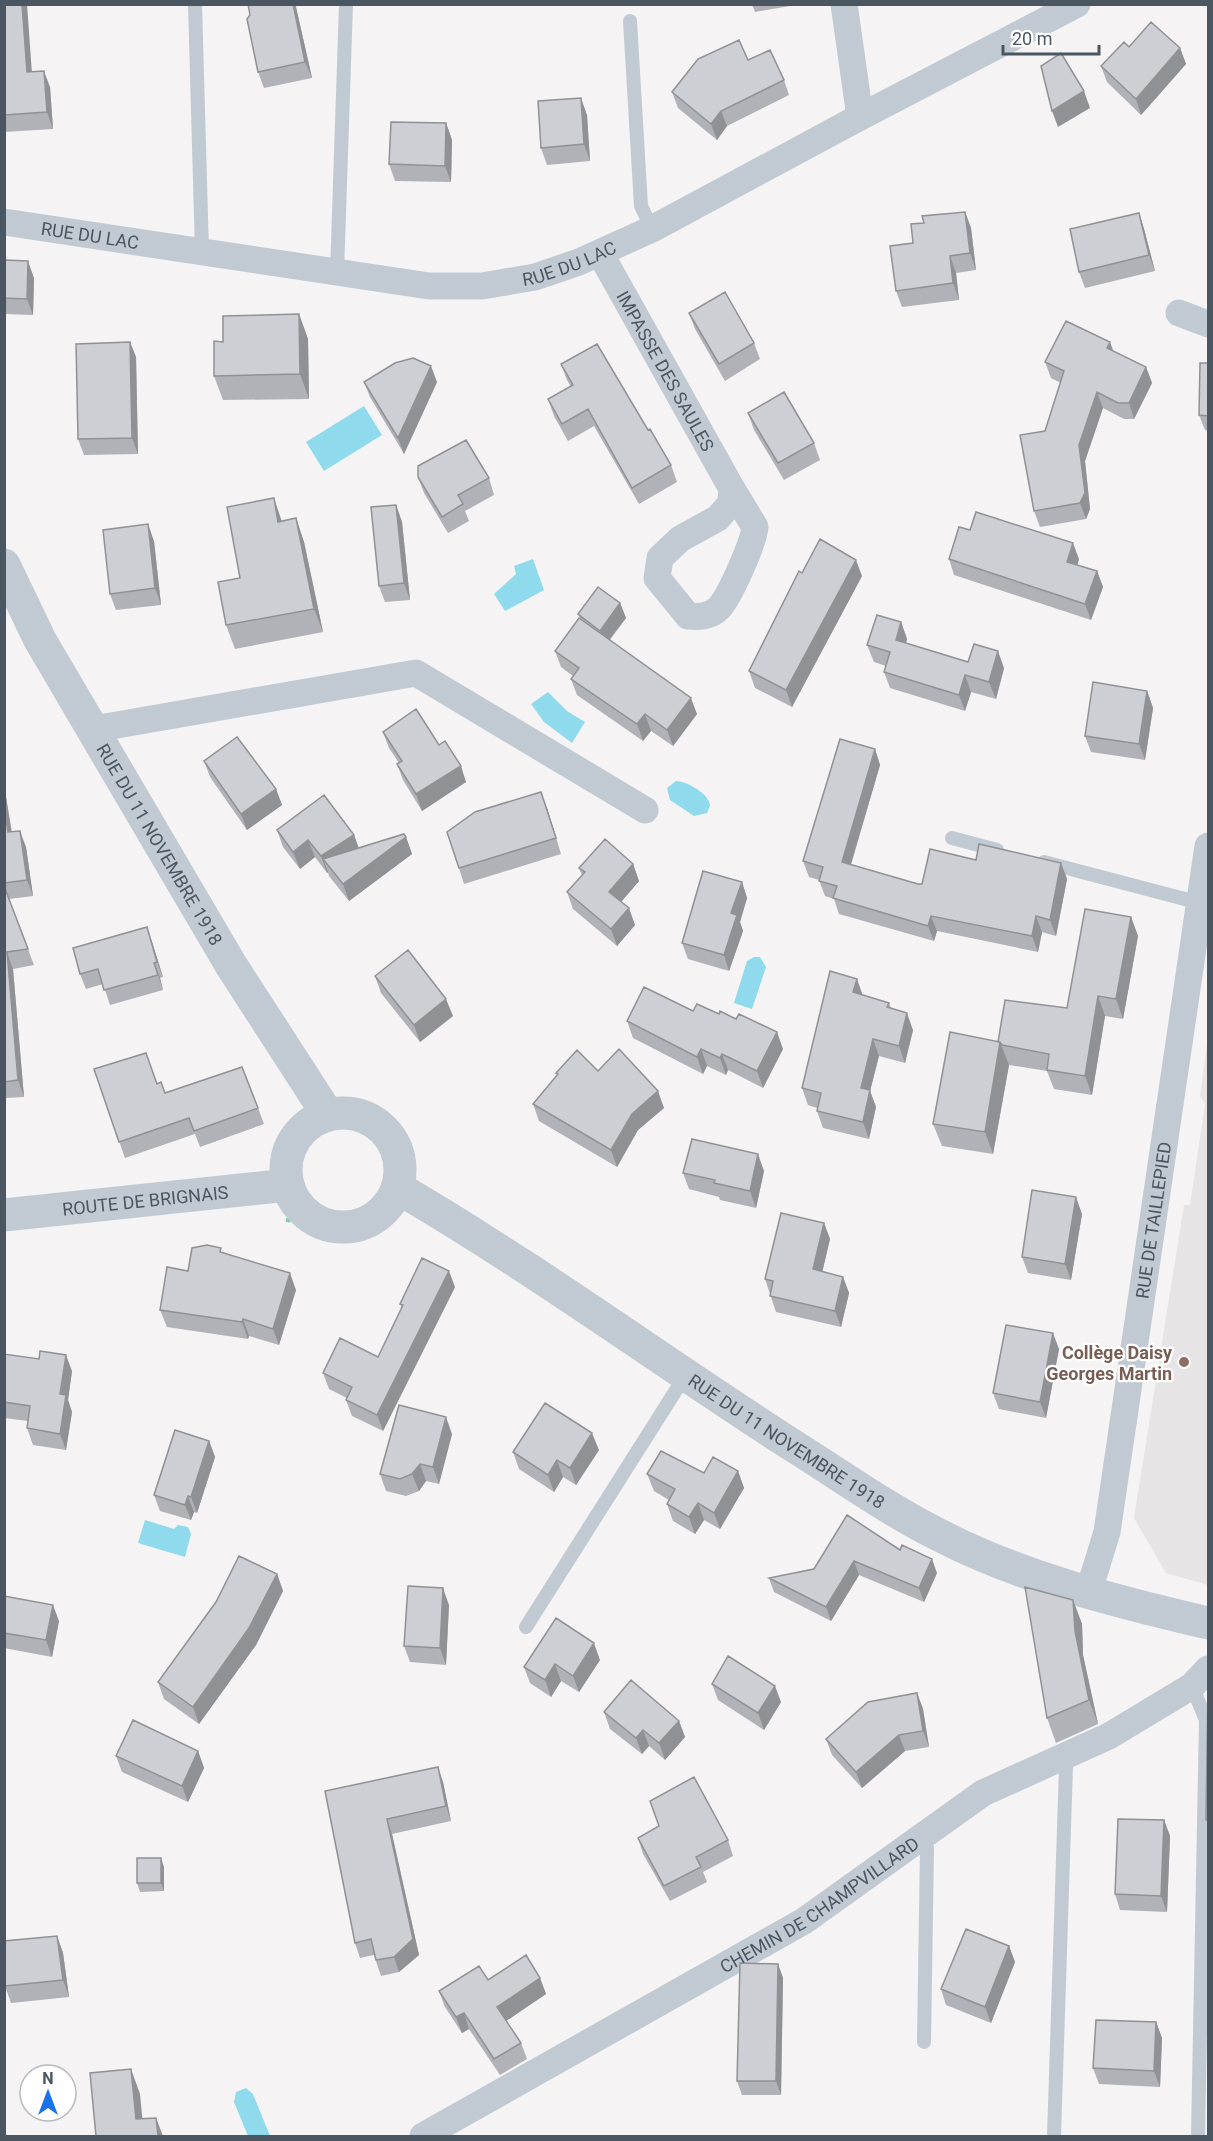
<svg xmlns="http://www.w3.org/2000/svg" width="1213" height="2141" viewBox="0 0 1213 2141" font-family="Roboto,sans-serif">
  <style>
    .education { fill: #e6e4e5 }
    .water { fill: #90daee }
    .lines { fill: none; stroke-linecap: round; stroke-linejoin: round }
    .path { stroke: #7ad0a6; stroke-width: 4; stroke-dasharray: 4.5 3; stroke-linecap: butt }
    .service { stroke: #c1cad2; stroke-width: 14 }
    .minor { stroke: #c1cad2; stroke-width: 27 }
    .tertiary { stroke: #c1cad2; stroke-width: 33 }
    .wall { fill: #b0b2b7 }
    .shaded-wall { fill: #909195 }
    .building { fill: #cdcfd5; stroke: #909195; stroke-width: 1.5 }
    .education-dot { fill: #8d6e63; stroke: #fff; stroke-width: 2 }
    .labels { text-anchor: middle; dominant-baseline: central; stroke-width: 4.5; stroke-linejoin: round; paint-order: stroke }
    .street-label { font-size: 18px; fill: #4a5661; stroke: #fff }
    .education-label { font-size: 18px; font-weight: bold; fill: #785e54; stroke: #fff; text-anchor: end }
  </style>
  <rect width="100%" height="100%" fill="#f5f3f3"/>
  <path class="education" d="M1208 1036V1585L1166 1573 1134 1518 1184 1205H1190L1205 1104 1200 1096Z"/>
  <path class="water" d="M364 406 382 435 324 471 306 442Z
    M533 559 544 590 505 611 494 594 516 574 514 566Z
    M548 692 567 711 585 722 572 743 544 722 531 704Z
    M676 781C687 781 709 794 710 805L707 813 694 816 670 800 667 788Z
    M754 957H760L766 967 752 1009 734 1003 747 961Z
    M145 1520 174 1529 178 1525 188 1527 191 1534 185 1557 138 1543Z
    M246 2088 253 2094 270 2136H248L234 2102 236 2092Z"/>
  <g class="lines">
    <path class="path" d="M286 1220 329 1226"/>
    <path class="service" d="M195 4 202 252
      M630 21 641 206 652 229
      M337 273 346 4
      M952 838 997 850
      M1044 862 1200 903
      M526 1627 685 1376
      M1192 1686 1206 1720 1198 2136
      M919 1836 927 1848 924 2042
      M1054 2136 1066 1766 1063 1757"/>
    <g class="minor">
      <path d="M844 4 860 117"/>
      <path id="s1" d="M4 222 429 286H482L535 277 579 262 652 229 860 117 1077 4"/>
      <path id="s2" d="M600 253 732 489 731 503 718 518 680 539 660 558 657 578 688 616C699 617 710 617 719 608 730 596 753 544 755 527L732 489"/>
      <path d="M1179 313 1208 324"/>
      <path d="M94 729 416 673 645 810"/>
      <path id="s3" d="M1089 1590 1107 1532 1208 846"/>
      <path id="s4" d="M423 2136 804 1921 983 1793 1109 1736 1192 1686 1208 1669"/>
    </g>
    <g class="tertiary">
      <path id="s5" d="M4 565 40 640 231 965 328 1115"/>
      <circle cx="343" cy="1170" r="57"/>
      <path id="s6" d="M398 1188C533 1267 660 1360 792 1445 840 1475 887 1509 939 1535 1022 1578 1118 1602 1208 1623"/>
      <path id="s7" d="M4 1215 288 1185"/>
    </g>
  </g>
  <path class="wall" d="M4 4 32 71 50 87 53 129 4 132Z
    M752 4H790V6L755 12Z
    M296 7 312 78 264 88 258 72Z
    M1129 47 1180 48 1186 64 1141 115 1107 82 1101 66Z
    M748 60 784 80 789 95 727 126 717 140 678 108 672 92Z
    M587 115 590 161 547 165 541 148Z
    M446 123 452 140 451 182 395 181 389 164Z
    M965 212 971 228 976 270 956 273 959 300 902 307 896 291 913 243 924 223Z
    M1139 213 1144 229 1155 271 1085 288 1079 272Z
    M4 260 34 278 33 315 4 314Z
    M689 313 754 343 760 359 725 381 695 329Z
    M299 314 308 339 309 399 223 400 214 376Z
    M130 342 136 357 138 454 84 455 78 439Z
    M1113 351 1146 367 1152 383 1134 419H1124L1103 408 1085 461 1090 509 1086 519 1040 527 1034 511 1045 431 1061 383 1051 378 1045 362Z
    M1209 363V431L1205 430 1199 415Z
    M561 364 648 430 671 465 677 482 639 504 594 426 568 441 554 416 548 399 571 387 567 380Z
    M364 382H437L404 454 370 397Z
    M748 413 814 443 820 460 784 480 754 430Z
    M418 477 489 478 494 495 465 511 469 521 448 533 424 493Z
    M396 505 402 522 410 600 385 602 379 586Z
    M296 518 304 542 323 632 235 649 226 625 240 578 282 521Z
    M970 530 1079 559 1077 565 1097 571 1103 587 1091 620 954 575 949 559Z
    M154 541 161 605 116 610 110 594Z
    M802 573 862 576 792 707 755 688 749 671Z
    M620 603 626 618 610 640 697 714 673 746 651 731 643 741 577 695 571 679 573 676 561 667 555 651 580 618 578 614Z
    M901 622 907 639 906 643 968 662 1004 668 996 699 971 692 965 711 890 688 884 672 886 666 874 662 867 645Z
    M1147 691 1153 708 1145 760 1091 752 1085 736Z
    M383 732 439 745 466 782 422 811 403 780 397 764 399 763 389 748Z
    M875 749 880 765 851 865 918 884H922L976 860 1061 863 1067 879 1056 936 1042 932 1038 952 937 931 934 941 839 914 834 899 825 896 819 880 809 877 803 861Z
    M204 761 276 789 282 805 247 830 210 777Z
    M4 784 12 832 26 847 33 896 9 899 34 965 13 969 24 1097 4 1098Z
    M547 808 561 854 464 884 459 868Z
    M277 830 354 835 358 848 406 837 412 854 349 901 329 876 328 872 327 873 315 857 300 869 283 847Z
    M633 864 639 881 621 902 635 925 617 946 573 909 567 892 582 875 579 868Z
    M742 882 747 898 740 922 743 931 729 971 688 959 682 943Z
    M1131 917 1138 936 1123 1019 1105 1016 1092 1095 1054 1089 1047 1071 1009 1065 993 1154 942 1146 933 1124 998 1042 1067 1008Z
    M152 942 163 977 160 978 163 990 110 1005 103 984 86 989 80 974Z
    M375 976 453 1016 420 1042 381 993Z
    M863 995 889 1003 891 1008 913 1030 905 1063 879 1056 870 1091 876 1107 869 1139 823 1128 817 1111V1108L808 1105 802 1088Z
    M693 1011 783 1049 763 1088 728 1070 726 1075 707 1066 703 1074 633 1038 627 1021Z
    M94 1069 157 1084 165 1093 258 1108 264 1124 200 1147 195 1134 125 1158Z
    M598 1071 664 1108 638 1130 617 1167 539 1121 533 1104 557 1076 556 1073Z
    M764 1171 756 1208 720 1200 719 1197 689 1189 683 1173Z
    M1082 1214 1071 1280 1028 1273 1022 1257Z
    M824 1223 830 1239 822 1272 843 1277 849 1293 841 1327 776 1312 765 1279Z
    M223 1252 296 1290 279 1345 249 1336 248 1339 167 1327 160 1310 188 1271Z
    M455 1287 383 1431 352 1416 346 1400 347 1398 329 1389 323 1373 378 1357 402 1308 400 1304Z
    M1059 1349 1046 1418 999 1409 993 1393Z
    M4 1354 72 1371 68 1400 72 1412 66 1450 33 1445 27 1428 28 1421 4 1418Z
    M452 1434 439 1484 426 1481 419 1491 406 1496 386 1491 380 1474Z
    M209 1441 215 1457 197 1513 194 1512 191 1520 160 1511 154 1495Z
    M599 1450 576 1485 563 1477 554 1492 519 1469 513 1452Z
    M738 1471 744 1488 720 1529 704 1520 695 1534 673 1521 667 1504 669 1500 654 1491 647 1474Z
    M900 1550 937 1573 924 1602 859 1575 831 1621 774 1592 769 1578Z
    M277 1574 283 1591 256 1645 199 1724 164 1699 158 1682Z
    M4 1596 59 1621 52 1657 4 1648Z
    M1073 1600 1082 1624 1083 1655 1098 1724 1056 1743 1047 1718Z
    M449 1605 446 1665 410 1662 404 1646Z
    M600 1660 579 1692 561 1681 551 1697 530 1683 524 1667Z
    M712 1684 781 1702 764 1730 718 1700Z
    M917 1693 923 1709 929 1747 905 1751 862 1788 832 1755 826 1739Z
    M604 1712 679 1721 685 1737 665 1760 649 1746 642 1754 610 1729Z
    M198 1751 204 1768 188 1802 122 1772 116 1756Z
    M443 1782 451 1821 392 1834 419 1955 399 1972 381 1976 374 1955 360 1958 355 1943 325 1791Z
    M1164 1820 1170 1836 1167 1912 1120 1910 1115 1894Z
    M638 1838 728 1840 733 1856 703 1872 707 1882 670 1901 643 1854Z
    M164 1867V1891L140 1892 137 1883Z
    M57 1936 63 1953 69 1997 11 2003 5 1986Z
    M1009 1946 1015 1962 991 2023 946 2005 941 1989Z
    M778 1964 783 1978 781 2095H742L737 2081Z
    M540 1978 546 1994 506 2021 521 2043 527 2059 500 2075 469 2029 462 2033 445 2007 439 1991 488 1980Z
    M1156 2022 1162 2038 1160 2087 1099 2084 1093 2068Z"/>
  <path class="shaded-wall" d="M22 4H27L33 88 27 72Z
    M293 4H295L296 7 312 78 305 62Z
    M1180 48 1186 64 1141 115 1136 99Z
    M44 71 50 87 53 129 47 112Z
    M1084 91 1090 108 1058 127 1052 111Z
    M581 98 587 115 590 161 584 144Z
    M721 111 727 126 717 140 711 124Z
    M446 123 452 140 451 182 445 166Z
    M965 212 971 228 976 270 970 253Z
    M1139 213 1144 229 1155 271 1149 255Z
    M950 256 956 273 959 300 953 283Z
    M28 261 34 278 33 315 27 299Z
    M299 314 308 339 309 399 300 374Z
    M130 342 136 357 138 454 132 438Z
    M1110 342 1116 358 1107 348Z
    M431 366 437 382 404 454 398 438Z
    M1146 367 1152 383 1134 419 1129 403Z
    M1097 392 1103 408 1085 461 1090 509 1086 519 1080 503 1079 445Z
    M274 498 282 522H278Z
    M396 505 402 522 410 600 404 583Z
    M296 518 304 542 323 632 314 609Z
    M148 524 154 541 161 605 155 588Z
    M1073 543 1079 559 1073 578 1067 562Z
    M856 560 862 576 792 707 786 690Z
    M1097 571 1103 587 1091 620 1085 604Z
    M620 603 626 618 605 645 600 631Z
    M901 622 907 639 902 657 896 640Z
    M998 651 1004 668 996 699 989 682Z
    M965 675 971 692 965 711 959 695Z
    M1147 691 1153 708 1145 760 1139 744Z
    M691 698 697 714 673 746 667 730Z
    M645 714 651 731 643 741 637 724Z
    M875 749 880 765 847 877 842 862Z
    M461 766 466 782 422 811 416 794Z
    M4 784 14 849 8 832 4 808Z
    M276 789 282 805 247 830 241 814Z
    M541 792 547 808 561 854 556 838Z
    M20 831 26 847 33 896 27 880Z
    M354 835 360 851 323 859 328 872 327 873 321 856Z
    M406 837 412 854 349 901 343 884Z
    M308 840 315 857 300 869 293 852Z
    M1061 863 1067 879 1056 936 1050 920Z
    M633 864 639 881 615 909 609 892Z
    M742 882 747 898 740 922 743 931 729 971 724 955 731 913Z
    M629 908 635 925 617 946 611 929Z
    M931 916 937 931 934 941 928 926Z
    M1036 916 1042 932 1038 952 1032 936Z
    M1131 917 1138 936 1123 1019 1116 999Z
    M147 927 152 942 163 977 157 962Z
    M7 952 13 969 24 1097 18 1080Z
    M154 963 160 978 163 990Z
    M857 979 863 996 853 992Z
    M1098 996 1105 1016 1092 1095 1085 1076Z
    M446 999 453 1016 420 1042 414 1025Z
    M907 1013 913 1030 905 1063 899 1046Z
    M777 1032 783 1049 763 1088 757 1071Z
    M873 1039 879 1056 870 1091 876 1107 869 1139 863 1122 861 1088Z
    M1000 1042 1009 1065 993 1154 985 1132Z
    M701 1049 707 1066 703 1074 697 1057Z
    M722 1054 728 1070 726 1075 720 1058Z
    M658 1091 664 1108 638 1130 617 1167 611 1150 632 1114Z
    M758 1154 764 1171 756 1208 750 1191Z
    M1076 1197 1082 1214 1071 1280 1065 1264Z
    M824 1223 830 1239 819 1286 813 1269Z
    M449 1271 455 1287 383 1431 377 1415Z
    M290 1273 296 1290 279 1345 273 1329Z
    M843 1277 849 1293 841 1327 835 1311Z
    M243 1319 249 1336 248 1339 242 1322Z
    M1053 1333 1059 1349 1046 1418 1040 1402Z
    M66 1355 72 1371 68 1400 72 1412 66 1450 60 1434V1394Z
    M446 1417 452 1434 439 1484 433 1467Z
    M592 1433 599 1450 576 1485 570 1468Z
    M209 1441 215 1457 197 1513 191 1497Z
    M557 1460 563 1477 554 1492 548 1475Z
    M420 1464 426 1481 419 1491 412 1474Z
    M738 1471 744 1488 720 1529 714 1513Z
    M188 1496 194 1512 191 1520 185 1505Z
    M698 1503 704 1520 695 1534 689 1517Z
    M932 1559 937 1573 924 1602 919 1588Z
    M854 1561 859 1575 831 1621 826 1607Z
    M277 1574 283 1591 256 1645 199 1724 193 1707Z
    M443 1588 449 1605 446 1665 440 1648Z
    M1073 1600 1082 1624 1083 1655 1098 1724 1089 1700 1075 1631Z
    M53 1605 59 1621 52 1657 46 1640Z
    M594 1643 600 1660 579 1692 573 1676Z
    M555 1664 561 1681 551 1697 545 1680Z
    M775 1686 781 1702 764 1730 758 1713Z
    M917 1693 923 1709 929 1747 923 1731Z
    M679 1721 685 1737 665 1760 659 1743Z
    M643 1730 649 1746 642 1754 636 1738Z
    M899 1735 905 1751 862 1788 856 1772Z
    M198 1751 204 1768 188 1802 182 1786Z
    M438 1767 443 1782 451 1821 446 1806Z
    M387 1819 392 1834 419 1955 399 1972 394 1957Z
    M1164 1820 1170 1836 1167 1912 1161 1896Z
    M161 1858 164 1867V1891L161 1883Z
    M57 1936 63 1953 69 1997 63 1980Z
    M1009 1946 1015 1962 991 2023 985 2007Z
    M778 1964 783 1978 781 2095 776 2081Z
    M540 1978 546 1994 503 2023 497 2007Z
    M464 2013 469 2029 462 2033 456 2017Z
    M1156 2022 1162 2038 1160 2087 1154 2071Z
    M131 2069 140 2094 144 2136 136 2119Z
    M156 2118 163 2136H158Z"/>
  <path class="building" d="M4 4H22L27 72 44 71 47 112 4 115Z
    M248 4H293L305 62 258 72 247 19 250 15Z
    M1151 22 1180 48 1136 99 1101 66 1124 42 1129 47Z
    M739 40 748 60 770 50 784 80 721 111 711 124 672 92 698 59Z
    M1061 53 1084 91 1052 111 1041 66Z
    M581 98 584 144 541 148 538 101Z
    M391 122 446 123 445 166 389 164Z
    M965 212 970 253 950 256 953 283 896 291 890 246 913 243 911 224 924 223 922 216Z
    M1139 213 1149 255 1079 272 1070 229Z
    M4 260 28 261 27 299 4 298Z
    M725 292 754 343 719 364 689 313Z
    M299 314 300 374 214 376V341L223 342V316Z
    M1066 321 1110 342 1107 348 1146 367 1129 403H1118L1097 392 1079 445 1085 493 1080 503 1034 511 1020 435 1045 431 1064 371 1045 362Z
    M130 342 132 438 78 439 76 344Z
    M597 344 648 430 650 429 671 465 632 488 588 409 562 424 548 399 573 385 561 364Z
    M413 358 431 366 398 438 364 382 395 363Z
    M1200 363H1209V416L1199 415Z
    M784 392 814 443 778 463 748 413Z
    M466 440 489 478 458 495 463 504 442 517 418 477V466Z
    M274 498 278 522 296 518 314 609 226 625 218 582 240 578 227 507Z
    M396 505 404 583 379 586 371 507Z
    M976 512 1073 543 1067 562 1097 571 1085 604 949 559 959 527 970 530Z
    M148 524 155 588 110 594 103 530Z
    M820 539 856 560 786 690 749 671 799 571 802 573Z
    M598 587 620 603 600 631 578 614Z
    M877 615 901 622 896 640 968 662 974 644 998 651 989 682 965 675 959 695 884 672 890 652 867 645Z
    M579 618 691 698 667 730 645 714 637 724 571 679 579 668 555 651Z
    M1093 682 1147 691 1139 744 1085 736Z
    M416 709 439 745 445 741 461 766 416 794 397 764 402 761 383 732Z
    M237 737 276 789 241 814 204 761Z
    M840 739 875 749 842 862 918 884H922L930 849 976 860 979 844 1061 863 1050 920 1036 916 1032 936 931 916 928 926 833 898 837 886 819 881 823 867 803 861Z
    M541 792 556 838 459 868 447 832 475 812Z
    M324 795 354 835 321 856 308 840 293 852 277 830Z
    M4 808 8 832 20 831 27 880 4 883Z
    M404 834 406 837 343 884 323 859Z
    M605 839 633 864 609 892 629 908 611 929 567 892 585 872 579 868Z
    M703 871 742 882 731 913 737 915 724 955 682 943Z
    M4 886 28 949 7 952 18 1080 4 1082Z
    M1085 909 1131 917 1116 999 1098 996 1085 1076 1047 1070 1049 1054 1002 1045 1000 1042H998L1005 1000 1067 1008Z
    M147 927 157 962 154 963 158 975 104 990 98 969 80 974 73 948Z
    M408 950 446 999 414 1025 375 976Z
    M830 971 857 979 853 992 889 1003 887 1007 907 1013 899 1046 873 1039 861 1088 870 1090 863 1122 817 1111 821 1093 802 1088Z
    M644 987 693 1011 697 1004 719 1014 720 1011 736 1019 739 1014 777 1032 757 1071 722 1054 720 1058 701 1049 697 1057 627 1021Z
    M950 1032 1000 1042 985 1132 933 1124Z
    M619 1049 658 1091 632 1114 611 1150 533 1104 558 1074 556 1073 577 1050 598 1071Z
    M146 1053 157 1084 161 1082 165 1093 242 1067 258 1108 194 1131 189 1118 119 1142 94 1069Z
    M692 1139 758 1154 750 1191 714 1183 715 1180 683 1173Z
    M1032 1190 1076 1197 1065 1264 1022 1257Z
    M781 1213 824 1223 813 1269 843 1277 835 1311 770 1296 773 1281 765 1279Z
    M207 1245 221 1248 220 1252 290 1273 273 1329 243 1319 242 1322 160 1310 167 1267 188 1271 192 1248Z
    M422 1258 449 1271 377 1415 346 1400 352 1387 323 1373 340 1338 378 1357 403 1305 400 1304Z
    M1006 1325 1053 1333 1040 1402 993 1393Z
    M40 1351 66 1355 60 1394 66 1395 60 1434 27 1428 30 1406 4 1402V1354L39 1359Z
    M545 1403 592 1433 570 1468 557 1460 548 1475 513 1452Z
    M399 1405 446 1417 433 1467 420 1464 412 1474 400 1479 380 1474Z
    M175 1430 209 1441 191 1497 188 1496 185 1505 154 1495Z
    M661 1451 704 1473 713 1457 738 1471 714 1513 698 1503 689 1517 667 1504 675 1489 647 1474Z
    M847 1515 900 1550 902 1545 932 1559 919 1588 854 1561 826 1607 769 1578 814 1569Z
    M239 1556 277 1574 249 1628 193 1707 158 1682 216 1602Z
    M408 1586 443 1588 440 1648 404 1646Z
    M1025 1587 1073 1600 1075 1631 1089 1700 1047 1718Z
    M4 1596 53 1605 46 1640 4 1633Z
    M556 1618 594 1643 573 1676 555 1664 545 1680 524 1667Z
    M728 1656 775 1686 758 1713 712 1684Z
    M631 1680 679 1721 659 1743 643 1730 636 1738 604 1712Z
    M1208 1690H1209V1820H1206Z
    M917 1693 923 1731 899 1735 856 1772 826 1739 868 1702Z
    M133 1720 198 1751 182 1786 116 1756Z
    M438 1767 446 1806 387 1819 413 1939 394 1957 376 1960 371 1939 355 1943 325 1791Z
    M694 1777 728 1840 696 1857 701 1867 664 1886 638 1838 659 1826 650 1801Z
    M1118 1819 1164 1820 1161 1896 1115 1894Z
    M137 1858H161V1883H137Z
    M966 1929 1009 1946 985 2007 941 1989Z
    M57 1936 63 1980 5 1986 4 1941Z
    M526 1955 540 1978 497 2007 521 2043 494 2059 464 2013 456 2017 439 1991 479 1966 488 1980Z
    M740 1963 778 1964 776 2081H737Z
    M1096 2020 1156 2022 1154 2071 1093 2068Z
    M131 2069 136 2119 156 2118 158 2136H96L90 2073Z"/>
  <circle class="education-dot" cx="1184" cy="1362" r="6"/>
  <g class="labels">
    <g class="street-label">
      <text stroke="none"><textPath href="#s1" startOffset="87">RUE DU LAC</textPath></text>
      <text stroke="none"><textPath href="#s1" startOffset="573">RUE DU LAC</textPath></text>
      <text stroke="none"><textPath href="#s2" startOffset="135">IMPASSE DES SAULES</textPath></text>
      <text stroke="none"><textPath href="#s5" startOffset="320">RUE DU 11 NOVEMBRE 1918</textPath></text>
      <text stroke="none"><textPath href="#s7" startOffset="142">ROUTE DE BRIGNAIS</textPath></text>
      <text stroke="none"><textPath href="#s3" startOffset="376">RUE DE TAILLEPIED</textPath></text>
      <text stroke="none"><textPath href="#s6" startOffset="464">RUE DU 11 NOVEMBRE 1918</textPath></text>
      <text stroke="none"><textPath href="#s4" startOffset="459">CHEMIN DE CHAMPVILLARD</textPath></text>
    </g>
    <g class="education-label">
      <text x="1172" y="1352">Collège Daisy<tspan x="1172" dy="21">Georges Martin</tspan></text>
    </g>
  </g>
  <rect width="1213" height="2141" fill="none" stroke="#4a5661" stroke-width="12"/>
  <g transform="translate(48 2093)"><circle r="28" fill="#ffffff" stroke="#b7bbc0" stroke-width="1.5"/>
  <path d="M0-4.5L10 22L0 15L-10 22Z" fill="#1a73e8"/>
  <text y="-9" font-size="16" font-weight="bold" text-anchor="middle" fill="#4a5661">N</text>
  </g>
  <path d="M1003 45v9h96v-9" fill="none" stroke="#4a5661" stroke-width="3"/>
  <text x="1012" y="45" font-size="18" fill="#4a5661" stroke="#ffffff" stroke-width="4.5" paint-order="stroke">20 m</text>
</svg>
